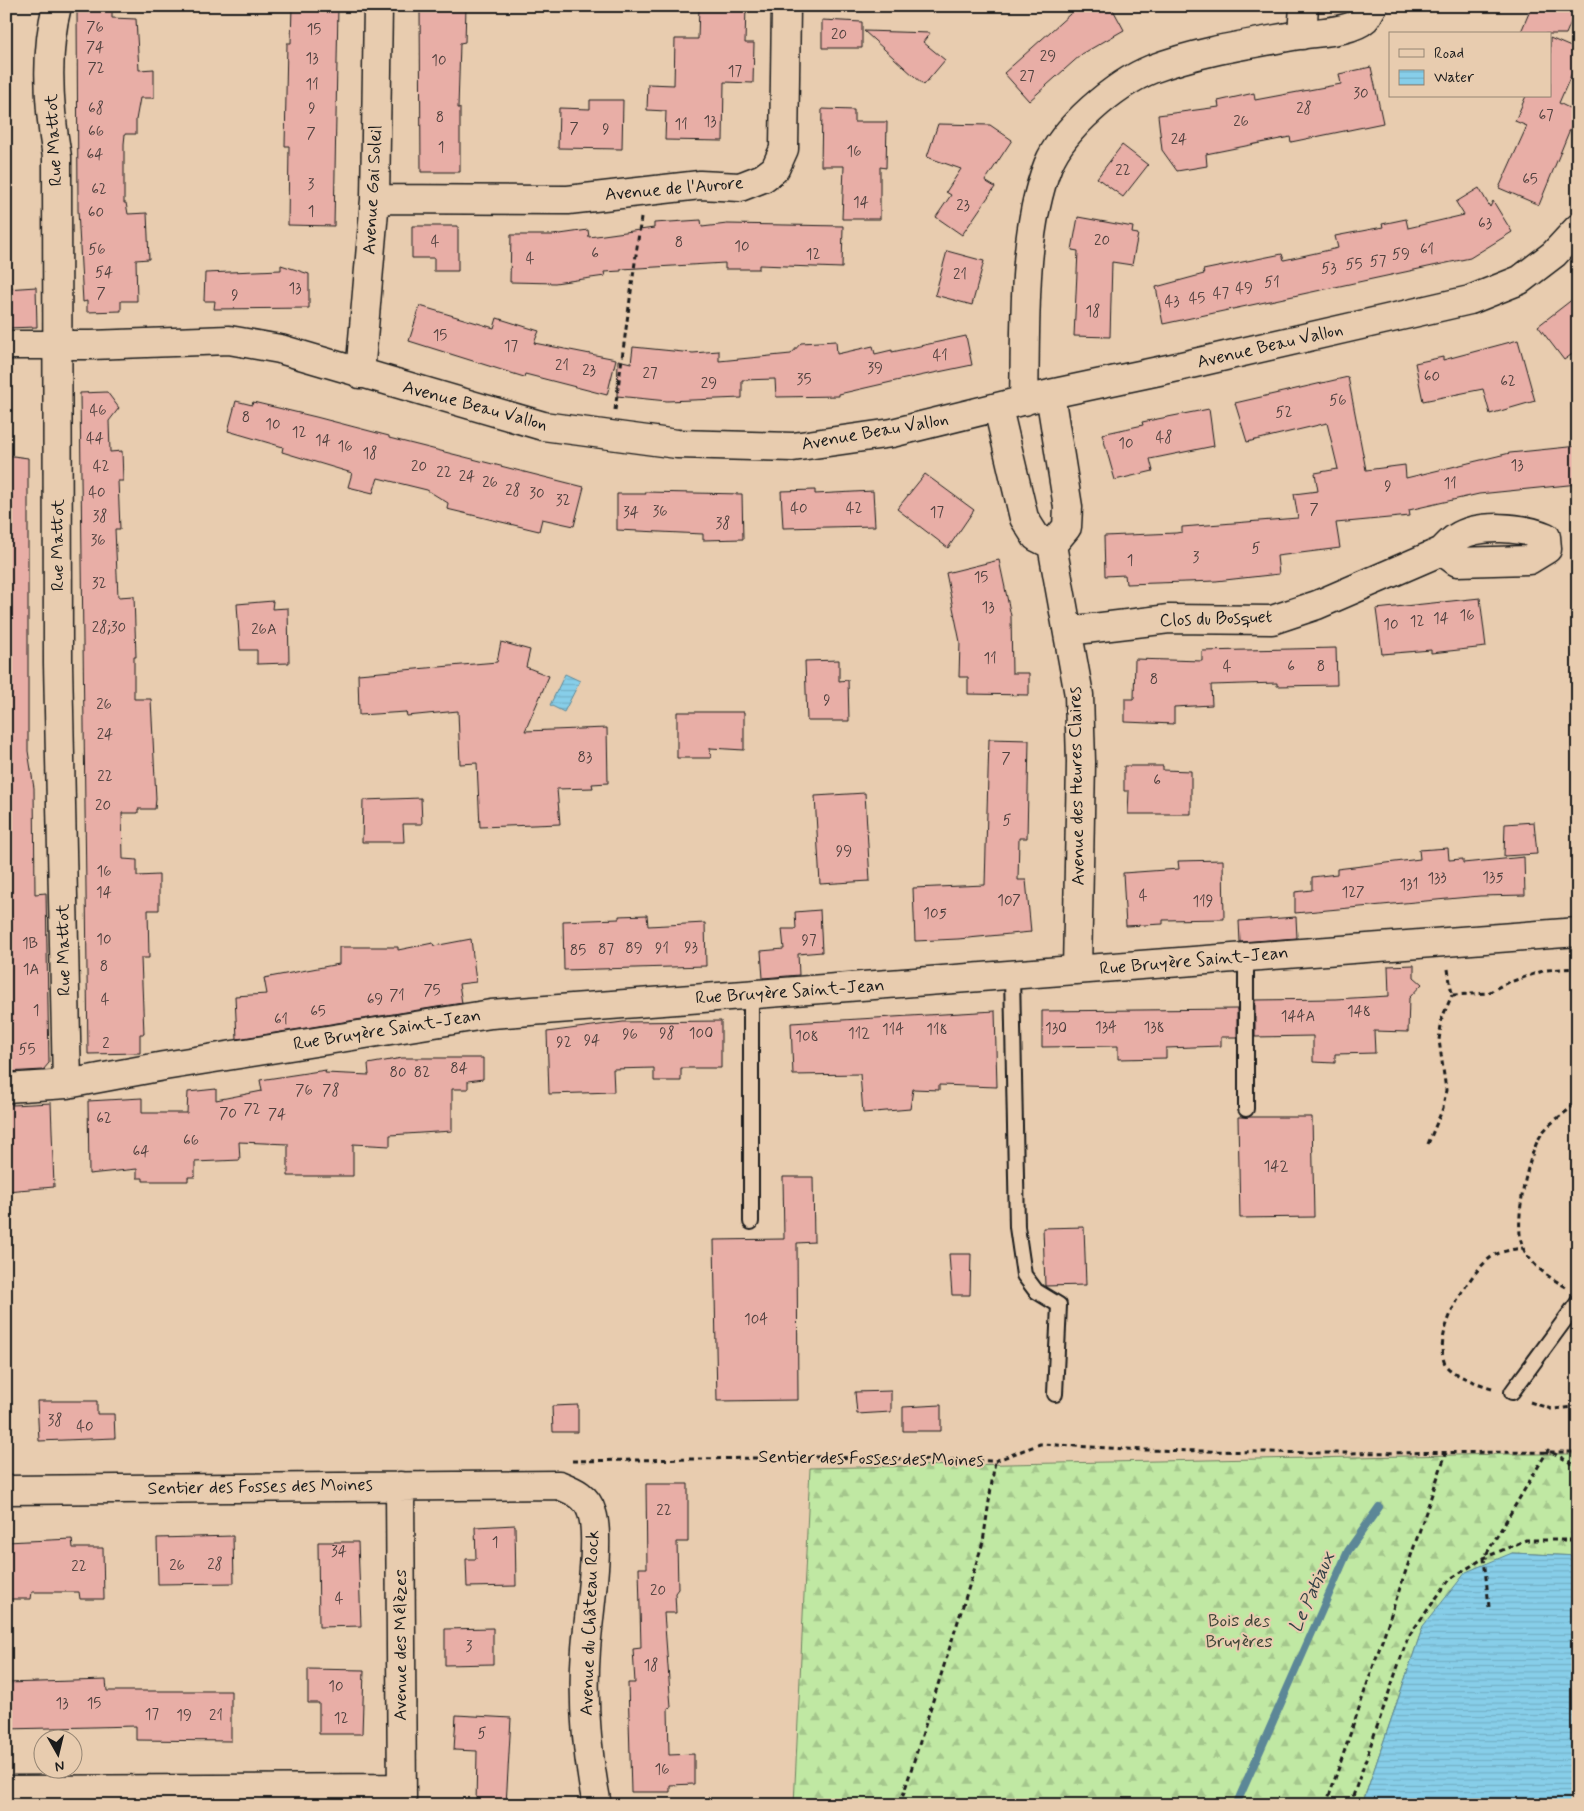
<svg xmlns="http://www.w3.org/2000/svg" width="1584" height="1811" viewBox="0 0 1584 1811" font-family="Mynerve,sans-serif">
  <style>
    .forest { fill: url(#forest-firs); stroke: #6e8260 }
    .water { fill: url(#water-rules); stroke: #5c8797 }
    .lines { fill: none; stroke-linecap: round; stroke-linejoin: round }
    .stream { stroke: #5c8797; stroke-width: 8 }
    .building { fill: #e8aea6; stroke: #1c1c1c }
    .lane-casing { stroke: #1c1c1c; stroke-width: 18 }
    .street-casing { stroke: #1c1c1c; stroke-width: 31 }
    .path { stroke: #1c1c1c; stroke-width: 3; stroke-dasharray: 5 4; stroke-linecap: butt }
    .lane { stroke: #e8ccaf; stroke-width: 14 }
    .street { stroke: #e8ccaf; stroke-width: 28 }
    .labels { text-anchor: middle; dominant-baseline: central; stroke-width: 4; stroke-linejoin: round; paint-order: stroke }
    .number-label { font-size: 15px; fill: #4f403e }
    .street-label { font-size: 18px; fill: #1c1c1c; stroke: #e8ccaf }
    .park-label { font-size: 18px; fill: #3d4537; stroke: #e8ccaf }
    .water-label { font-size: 19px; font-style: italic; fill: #314045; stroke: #e8ccaf }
  </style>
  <defs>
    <pattern id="forest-firs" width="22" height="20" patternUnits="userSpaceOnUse" patternTransform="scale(1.25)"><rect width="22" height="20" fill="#c0e8a3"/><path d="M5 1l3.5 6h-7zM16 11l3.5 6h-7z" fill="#a4c68c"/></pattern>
    <pattern id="water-rules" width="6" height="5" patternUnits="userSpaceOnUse" patternTransform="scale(1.25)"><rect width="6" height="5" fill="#87cee9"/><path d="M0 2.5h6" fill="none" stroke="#74b0c7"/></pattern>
  </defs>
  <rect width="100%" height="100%" fill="#e8ccaf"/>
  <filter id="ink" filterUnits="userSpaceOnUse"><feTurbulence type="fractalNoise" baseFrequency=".02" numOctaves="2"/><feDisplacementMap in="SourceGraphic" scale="10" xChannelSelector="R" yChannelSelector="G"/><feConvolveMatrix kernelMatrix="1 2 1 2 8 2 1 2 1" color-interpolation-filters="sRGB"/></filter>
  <g filter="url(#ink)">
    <path class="forest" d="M1506 1454H1578V1556L1512 1553 1423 1626 1362 1805H794L810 1468Z"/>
    <path class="water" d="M565 674 580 681 564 712 550 705Z
      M1512 1553 1578 1556V1805H1362L1423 1626 1466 1572Z"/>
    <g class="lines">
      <path class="stream" d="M1236 1805 1348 1551 1379 1507"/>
    </g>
    <path class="building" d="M77 6H112V18L136 19 139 70 154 69V98H140L136 120V134H125L124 144V203H126L128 214 147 213 149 259 136 260 137 301H121V311L87 312V301L83 302 78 210Z
      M292 6H338L334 226 288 225 289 146H285L287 43H291Z
      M420 6H466L465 42 460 43 458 108H460V172H421Z
      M699 6H746L745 43H754L753 83 724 82 723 141 665 140 666 111 647 110 648 84 674 85 675 39H698Z
      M1079 6H1111L1124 30 1082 54 1029 101 1004 73Z
      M1532 6H1562L1575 12 1566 34H1520Z
      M822 20 862 22V48H822Z
      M864 31 930 33 923 42 945 60 924 85Z
      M1550 38 1578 50V59L1559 103 1577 112 1539 205 1499 188 1527 126 1515 121 1526 96H1550Z
      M1371 67 1383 123 1291 142 1290 137 1206 154 1207 166 1177 171 1162 150 1158 115 1219 107 1218 101 1254 93 1255 100 1341 84 1339 74Z
      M590 100H623L622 149 558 148 559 108 590 109Z
      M822 109 854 110V122H887L886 168 880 167V219H842L844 166H821Z
      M938 124 990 125 1012 140 985 181 995 187 962 235 936 217 951 195 946 192 961 169 927 157Z
      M1122 145 1148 165 1123 197 1097 178Z
      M1479 188 1490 207 1493 201 1512 232 1470 258 1163 324 1156 287 1204 274 1203 270 1282 254 1284 260 1338 248 1335 236 1383 227 1382 224 1406 219 1408 228 1464 215 1456 202Z
      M1078 217 1133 227 1132 233 1138 234 1132 265 1112 262 1110 337 1074 336 1078 251 1072 250Z
      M701 220 702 227 727 224 843 226 842 268 759 265V269H725V263L621 269V271L604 272 605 276 555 283 510 282 511 235H553L588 230 589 237 654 228V223Z
      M412 226H458V271H434V258H412Z
      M947 251 984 261 972 305 935 295Z
      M281 265 309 274V308L214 309 215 301H204L205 273 281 270Z
      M36 287 37 327 6 328V289Z
      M1578 295V350L1564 360 1538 326Z
      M420 306 494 328 497 318 539 331 534 343 616 359 607 395 525 374 524 377 409 341Z
      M966 336 972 365 900 380 839 394V396L776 397 775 379 742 380V398L667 401 617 396 618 360 631 363 633 347 693 353 719 351V361L791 354 801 343 836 341 837 354 873 346 875 354 892 350V352Z
      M1518 340 1535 401 1490 414 1483 389 1423 401 1415 363 1443 357V360Z
      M1348 377 1366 470 1405 465 1406 478 1510 453 1578 446V484L1479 494 1409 510 1410 516 1336 523 1340 548 1277 556 1279 574 1216 581 1126 584 1125 575 1105 576 1104 536 1176 533 1182 532V527L1298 518 1294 494 1318 491 1315 473 1338 469 1327 423 1247 442 1235 403Z
      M107 392 119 408 109 421 110 452 122 451 123 481H118L120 529H115L118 597 134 596 136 657H134V699H151L156 799 155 809H138V813H122L123 859 137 860V876L159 875V910H148L149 958H141L144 1034H140V1053L88 1054 80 393Z
      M236 401 252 405 253 402 316 417 389 436V438L584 487 574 526 542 519 539 531 447 509 448 503 427 490 378 478 373 493 348 487 352 473 282 452 283 447 228 431Z
      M1209 409 1214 446 1150 459 1153 471 1115 480 1102 434 1143 425 1142 422Z
      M6 455 28 458V751L34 788 35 894 46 893 49 1063 43 1070 6 1072Z
      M925 474 974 510 948 548 897 509Z
      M815 490V494L873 491 875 526 783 528 781 491Z
      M645 492 742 494 743 539 703 540V534L617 530V494H646Z
      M999 560 1011 616 1012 673H1029V695L968 694V677H959L960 642 946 573Z
      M1480 598 1486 647 1431 653V650L1382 654 1376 609Z
      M273 601 272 609 288 608 289 663 257 664V650H240L237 604Z
      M501 642 530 650 526 667 549 676 525 731 607 728 608 783 592 784 593 788 557 789 560 824 480 827 477 763 460 764 458 711 407 716 406 712 359 715 358 674 497 662Z
      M1336 648 1337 685 1277 686V683L1211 685 1212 705 1174 707V724L1125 722V699H1134L1135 659 1202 661V651Z
      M839 660V681L848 680 849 721H807L805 661Z
      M677 712H744V750L710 748 711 758H677Z
      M989 739 1029 740 1027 838H1019L1018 880H1026L1031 932 958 939 915 941 913 888 985 885Z
      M1124 766H1163V770L1191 771V814H1128L1129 791H1124Z
      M865 793 870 881 820 884 815 796Z
      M421 798 422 824H403L404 842H362L363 800Z
      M1534 822 1537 854 1504 856 1505 824Z
      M1448 848 1449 860 1463 859V863L1524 857 1525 895 1480 896 1295 913V892L1312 890V877L1337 874V869L1420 859 1419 850Z
      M1223 860 1224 919 1163 920V924L1126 926 1123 873 1179 869 1178 861Z
      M820 910 822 952 798 954 799 975 763 978 761 951 784 949 782 929H796L795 912Z
      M647 915 648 926 705 923 706 966 564 970 563 921 619 919V916Z
      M1296 917 1297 938 1240 942 1239 921Z
      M471 939 476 982 459 984 462 1003 237 1039 235 996 267 994 264 978 339 964V947H398V950L433 943 434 946Z
      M1414 965V977L1422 984 1409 998 1408 1032 1374 1031 1375 1053 1335 1054V1063L1313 1062V1036L1255 1037V1000L1335 999 1389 996 1388 966Z
      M1237 1009V1037H1221V1046L1166 1048V1058L1118 1059V1046L1042 1047V1011Z
      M995 1011 997 1087 939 1085V1090L913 1089 910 1109 863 1113 860 1074 793 1075 791 1023Z
      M721 1021V1068H681V1081H654V1068L613 1069 614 1092 549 1094 547 1032 623 1022Z
      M402 1058H483V1079L468 1081V1089H452V1131L390 1135V1146L353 1144V1176H288V1144L239 1142 240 1160 195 1162V1177H188V1181H143V1178H137V1169L89 1174 88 1101 142 1098V1113H187L188 1092 216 1089V1100L262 1091 260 1080 326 1070 325 1073 369 1075 368 1064Z
      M13 1103 12 1105 51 1103 54 1187 6 1191V1104Z
      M1238 1117H1312L1314 1217 1240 1218Z
      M783 1177H813L814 1242 797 1243 798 1400 717 1401 714 1240 784 1239Z
      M1084 1227 1086 1285 1045 1286 1043 1228Z
      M949 1254H971L970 1295H952Z
      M891 1391V1412L857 1414 855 1392Z
      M37 1401H97V1414H114L115 1438 39 1441Z
      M578 1405V1432H553L552 1406Z
      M941 1405V1431H903V1407Z
      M646 1484H688V1542H677L678 1589 675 1593 676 1613H664L671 1707 668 1708 669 1755 694 1754V1784L670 1785V1792H631L628 1683H635L633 1649 641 1648 639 1568H647Z
      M515 1525 516 1586 467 1587 466 1559H476L475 1527Z
      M233 1536 234 1583 158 1584 157 1538Z
      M72 1539 73 1548H103L104 1599H80L79 1592H32L31 1599H6V1542Z
      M318 1542H358L361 1626 319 1627Z
      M493 1628V1664L445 1665V1629Z
      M308 1669 364 1670 362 1734H319V1703H308Z
      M106 1680 107 1691H231V1741L136 1740V1726L6 1729V1683Z
      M456 1715 511 1718 506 1805H476L477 1751 454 1750Z"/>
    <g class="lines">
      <g class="lane-casing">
        <path id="lane" d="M1012 975 1017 1227 1024 1275 1036 1291 1059 1305 1055 1394
          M751 995V1222
          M1246 1109V957
          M1512 1392 1578 1302"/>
      </g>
      <g class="street-casing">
        <path id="street" d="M57 6C45 52 49 110 57 157L58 664 67 1084
          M1302 35 1304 6
          M375 199 568 200 700 185 740 187 763 178 775 169 784 149 786 6
          M6 345H91L229 340 280 349 543 426 677 444 793 447 892 433 1050 394 1173 368 1470 300 1520 280 1554 254 1578 228
          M360 374 375 199 378 6
          M1024 401C1026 328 1021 234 1048 165 1063 128 1115 84 1152 69 1199 51 1250 44 1299 35 1317 32 1351 32 1365 19 1368 16 1370 10 1373 6
          M998 408 1024 518 1036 537 1052 545 1067 527 1068 507 1050 394
          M1052 545 1079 695 1081 762 1077 970
          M1068 631 1169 619 1272 620 1317 605 1442 551 1457 562 1529 560 1547 549 1546 537C1522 527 1479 523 1456 538 1451 541 1446 547 1442 551
          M6 1088 67 1084 164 1066 491 1014 1578 932
          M400 1486 402 1805
          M6 1490 559 1485C574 1491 587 1496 592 1513 601 1539 588 1619 586 1649 582 1701 587 1754 597 1805
          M6 1790 402 1788"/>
      </g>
      <path class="path" d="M615 410 641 218
        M1448 969 1452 995 1488 993 1504 984 1546 970 1578 968
        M1428 1144 1443 1108 1446 1090 1439 1040 1442 1018 1452 995
        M1566 1287C1549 1277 1534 1268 1524 1250 1512 1228 1527 1156 1541 1135 1548 1123 1567 1112 1578 1102
        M1492 1388C1481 1385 1449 1374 1445 1364 1432 1335 1467 1276 1490 1258 1497 1252 1513 1249 1523 1248
        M1530 1402 1551 1409 1578 1407
        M572 1461 819 1457 995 1461 1040 1444 1145 1450 1323 1453 1578 1452
        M1489 1607 1484 1558 1548 1450 1578 1467
        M900 1805 983 1542 995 1461
        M1326 1805 1446 1453
        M1350 1805 1408 1637 1450 1579 1484 1558 1526 1540H1578"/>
      <use href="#lane" class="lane"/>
      <use href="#street" class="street"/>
    </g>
  </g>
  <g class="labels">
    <g class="number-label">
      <text x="95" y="28">76</text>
      <text x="314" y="30">15</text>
      <text x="839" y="35">20</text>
      <text x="95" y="48">74</text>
      <text x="1048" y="57">29</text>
      <text x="312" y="59">13</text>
      <text x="439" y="61">10</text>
      <text x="96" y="69">72</text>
      <text x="735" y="72">17</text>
      <text x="1027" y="77">27</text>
      <text x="312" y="85">11</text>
      <text x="1361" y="94">30</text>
      <text x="96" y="109">68</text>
      <text x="312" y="109">9</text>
      <text x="1304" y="109">28</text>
      <text x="1546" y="116">67</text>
      <text x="440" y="118">8</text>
      <text x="710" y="122">13</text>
      <text x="1241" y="122">26</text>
      <text x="681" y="125">11</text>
      <text x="574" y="129">7</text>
      <text x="606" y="130">9</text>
      <text x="96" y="132">66</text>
      <text x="311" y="134">7</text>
      <text x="1179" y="140">24</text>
      <text x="441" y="148">1</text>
      <text x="854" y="152">16</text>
      <text x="95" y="155">64</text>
      <text x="1123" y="171">22</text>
      <text x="1530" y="180">65</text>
      <text x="311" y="185">3</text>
      <text x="99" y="190">62</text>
      <text x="861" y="203">14</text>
      <text x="963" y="206">23</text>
      <text x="311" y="212">1</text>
      <text x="96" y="213">60</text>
      <text x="1485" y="224">63</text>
      <text x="1102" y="241">20</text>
      <text x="435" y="242">4</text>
      <text x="679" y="243">8</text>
      <text x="742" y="247">10</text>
      <text x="97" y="250">56</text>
      <text x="1427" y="250">61</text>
      <text x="595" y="254">6</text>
      <text x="813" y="255">12</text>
      <text x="1401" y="255">59</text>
      <text x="530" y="259">4</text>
      <text x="1378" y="262">57</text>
      <text x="1354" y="265">55</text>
      <text x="1329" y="269">53</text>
      <text x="104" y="273">54</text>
      <text x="960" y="275">21</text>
      <text x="1272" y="283">51</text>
      <text x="295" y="289">13</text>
      <text x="1244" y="289">49</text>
      <text x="101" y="294">7</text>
      <text x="1221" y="294">47</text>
      <text x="235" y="296">9</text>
      <text x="1197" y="299">45</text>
      <text x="1172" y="302">43</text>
      <text x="1093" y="312">18</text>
      <text x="440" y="336">15</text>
      <text x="511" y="347">17</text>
      <text x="940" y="356">41</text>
      <text x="562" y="366">21</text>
      <text x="875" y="369">39</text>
      <text x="589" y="371">23</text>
      <text x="650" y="374">27</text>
      <text x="1432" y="377">60</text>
      <text x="804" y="380">35</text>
      <text x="1508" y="382">62</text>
      <text x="709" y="384">29</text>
      <text x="1338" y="401">56</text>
      <text x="98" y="411">46</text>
      <text x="1284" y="413">52</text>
      <text x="246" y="418">8</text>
      <text x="273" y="425">10</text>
      <text x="299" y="433">12</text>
      <text x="1164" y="438">48</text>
      <text x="95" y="439">44</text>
      <text x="323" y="441">14</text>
      <text x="1126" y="444">10</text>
      <text x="345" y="447">16</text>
      <text x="370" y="454">18</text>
      <text x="1517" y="466">13</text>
      <text x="101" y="467">42</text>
      <text x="419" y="467">20</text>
      <text x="444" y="473">22</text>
      <text x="467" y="477">24</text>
      <text x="490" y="483">26</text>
      <text x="1450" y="484">11</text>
      <text x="1388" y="487">9</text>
      <text x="513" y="491">28</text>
      <text x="97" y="493">40</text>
      <text x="537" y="494">30</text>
      <text x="563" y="501">32</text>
      <text x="799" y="509">40</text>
      <text x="854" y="509">42</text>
      <text x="1314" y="510">7</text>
      <text x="660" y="512">36</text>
      <text x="631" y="513">34</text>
      <text x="937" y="513">17</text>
      <text x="100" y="517">38</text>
      <text x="723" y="524">38</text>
      <text x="98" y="541">36</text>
      <text x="1256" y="549">5</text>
      <text x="1196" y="558">3</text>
      <text x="1130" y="561">1</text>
      <text x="981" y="578">15</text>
      <text x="99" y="584">32</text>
      <text x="988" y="608">13</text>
      <text x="1467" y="616">16</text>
      <text x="1441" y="619">14</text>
      <text x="1417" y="622">12</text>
      <text x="1391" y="625">10</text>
      <text x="109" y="628">28;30</text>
      <text x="264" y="630">26A</text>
      <text x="990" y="659">11</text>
      <text x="1227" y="667">4</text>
      <text x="1291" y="667">6</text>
      <text x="1321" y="667">8</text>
      <text x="1154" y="680">8</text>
      <text x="827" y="701">9</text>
      <text x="104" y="705">26</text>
      <text x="105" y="735">24</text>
      <text x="585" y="758">83</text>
      <text x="1006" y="759">7</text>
      <text x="105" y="777">22</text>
      <text x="1157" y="781">6</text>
      <text x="103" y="806">20</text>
      <text x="1007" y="821">5</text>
      <text x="844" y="852">99</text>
      <text x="104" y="872">16</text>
      <text x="1493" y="878">135</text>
      <text x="1437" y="879">133</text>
      <text x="1409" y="885">131</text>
      <text x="104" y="893">14</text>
      <text x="1353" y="893">127</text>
      <text x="1143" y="896">4</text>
      <text x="1009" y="901">107</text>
      <text x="1203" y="902">119</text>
      <text x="935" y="914">105</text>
      <text x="104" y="940">10</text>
      <text x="809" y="941">97</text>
      <text x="30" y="944">1B</text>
      <text x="691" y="948">93</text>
      <text x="634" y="949">89</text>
      <text x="662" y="949">91</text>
      <text x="606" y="950">87</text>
      <text x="578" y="951">85</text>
      <text x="104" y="967">8</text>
      <text x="31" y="970">1A</text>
      <text x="432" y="991">75</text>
      <text x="397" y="996">71</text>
      <text x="105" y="1000">4</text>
      <text x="375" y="1000">69</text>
      <text x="36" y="1011">1</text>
      <text x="318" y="1012">65</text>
      <text x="1359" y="1012">148</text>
      <text x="1298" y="1017">144A</text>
      <text x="281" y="1020">61</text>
      <text x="1106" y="1028">134</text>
      <text x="1154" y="1028">138</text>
      <text x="1056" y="1029">130</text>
      <text x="893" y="1030">114</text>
      <text x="937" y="1030">118</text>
      <text x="667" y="1034">98</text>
      <text x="701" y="1034">100</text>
      <text x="859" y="1034">112</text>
      <text x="630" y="1035">96</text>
      <text x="807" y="1037">108</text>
      <text x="592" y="1041">94</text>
      <text x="564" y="1043">92</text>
      <text x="106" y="1044">2</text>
      <text x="27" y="1050">55</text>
      <text x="459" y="1069">84</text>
      <text x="398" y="1073">80</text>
      <text x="422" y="1073">82</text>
      <text x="304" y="1091">76</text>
      <text x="331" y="1091">78</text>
      <text x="252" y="1110">72</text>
      <text x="228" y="1114">70</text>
      <text x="277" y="1115">74</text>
      <text x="104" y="1119">62</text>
      <text x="191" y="1141">66</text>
      <text x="141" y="1152">64</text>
      <text x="1276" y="1167">142</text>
      <text x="756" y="1320">104</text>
      <text x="55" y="1421">38</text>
      <text x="85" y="1427">40</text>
      <text x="664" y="1511">22</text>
      <text x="495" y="1543">1</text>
      <text x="339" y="1552">34</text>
      <text x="215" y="1565">28</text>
      <text x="177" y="1566">26</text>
      <text x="79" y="1567">22</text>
      <text x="658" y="1591">20</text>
      <text x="339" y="1599">4</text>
      <text x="469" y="1647">3</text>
      <text x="651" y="1666">18</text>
      <text x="336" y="1687">10</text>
      <text x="62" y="1704">13</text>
      <text x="94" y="1704">15</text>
      <text x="152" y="1715">17</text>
      <text x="184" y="1716">19</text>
      <text x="216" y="1716">21</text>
      <text x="341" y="1719">12</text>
      <text x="482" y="1734">5</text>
      <text x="662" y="1770">16</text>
    </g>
    <g class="street-label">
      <text transform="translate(54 140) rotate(-93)">Rue Mattot</text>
      <text transform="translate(674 189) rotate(-5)">Avenue de l'Aurore</text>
      <text transform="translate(373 190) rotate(-87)">Avenue Gai Soleil</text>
      <text transform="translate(1270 346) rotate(-13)">Avenue Beau Vallon</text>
      <text transform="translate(475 406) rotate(15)">Avenue Beau Vallon</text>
      <text transform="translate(875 432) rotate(-10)">Avenue Beau Vallon</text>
      <text transform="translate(58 545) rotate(-90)">Rue Mattot</text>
      <text transform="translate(1216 619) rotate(-2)">Clos du Bosquet</text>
      <text transform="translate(1077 786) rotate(-91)">Avenue des Heures Claires</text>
      <text transform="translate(64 950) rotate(-91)">Rue Mattot</text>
      <text transform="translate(1194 961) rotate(-5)">Rue Bruyère Saint-Jean</text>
      <text transform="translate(790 992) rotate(-4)">Rue Bruyère Saint-Jean</text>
      <text transform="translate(387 1030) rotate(-9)">Rue Bruyère Saint-Jean</text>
      <text transform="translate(871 1459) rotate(1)">Sentier des Fosses des Moines</text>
      <text transform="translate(260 1487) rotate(-1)">Sentier des Fosses des Moines</text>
      <text transform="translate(590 1623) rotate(-88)">Avenue du Château Rock</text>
      <text transform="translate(401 1645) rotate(-90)">Avenue des Mélèzes</text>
    </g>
    <g class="park-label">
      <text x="1239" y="1621">Bois des<tspan x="1239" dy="21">Bruyères</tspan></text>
    </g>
    <g class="water-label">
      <text transform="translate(1312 1592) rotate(-66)">Le Patiaux</text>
    </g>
  </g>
  <rect width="1584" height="1811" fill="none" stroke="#e8ccaf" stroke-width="25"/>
  <rect x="12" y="12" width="1559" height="1786" fill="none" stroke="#1c1c1c" stroke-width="2" filter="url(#ink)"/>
  <rect x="1389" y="32" width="162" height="65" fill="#e8ccaf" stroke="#968674"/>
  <rect x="1399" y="49" width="25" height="8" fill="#e8ccaf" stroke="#968674"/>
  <text x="1434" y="58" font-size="15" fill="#1c1c1c">Road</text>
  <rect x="1399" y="70" width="25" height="15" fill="url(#water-rules)" stroke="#968674"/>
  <text x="1434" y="82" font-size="15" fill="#1c1c1c">Water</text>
  <g transform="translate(58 1754) rotate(172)"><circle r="24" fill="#e8ccaf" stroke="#968674"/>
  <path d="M0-4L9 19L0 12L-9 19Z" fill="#1c1c1c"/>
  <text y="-8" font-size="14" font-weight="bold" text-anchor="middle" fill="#1c1c1c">N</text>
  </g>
</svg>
